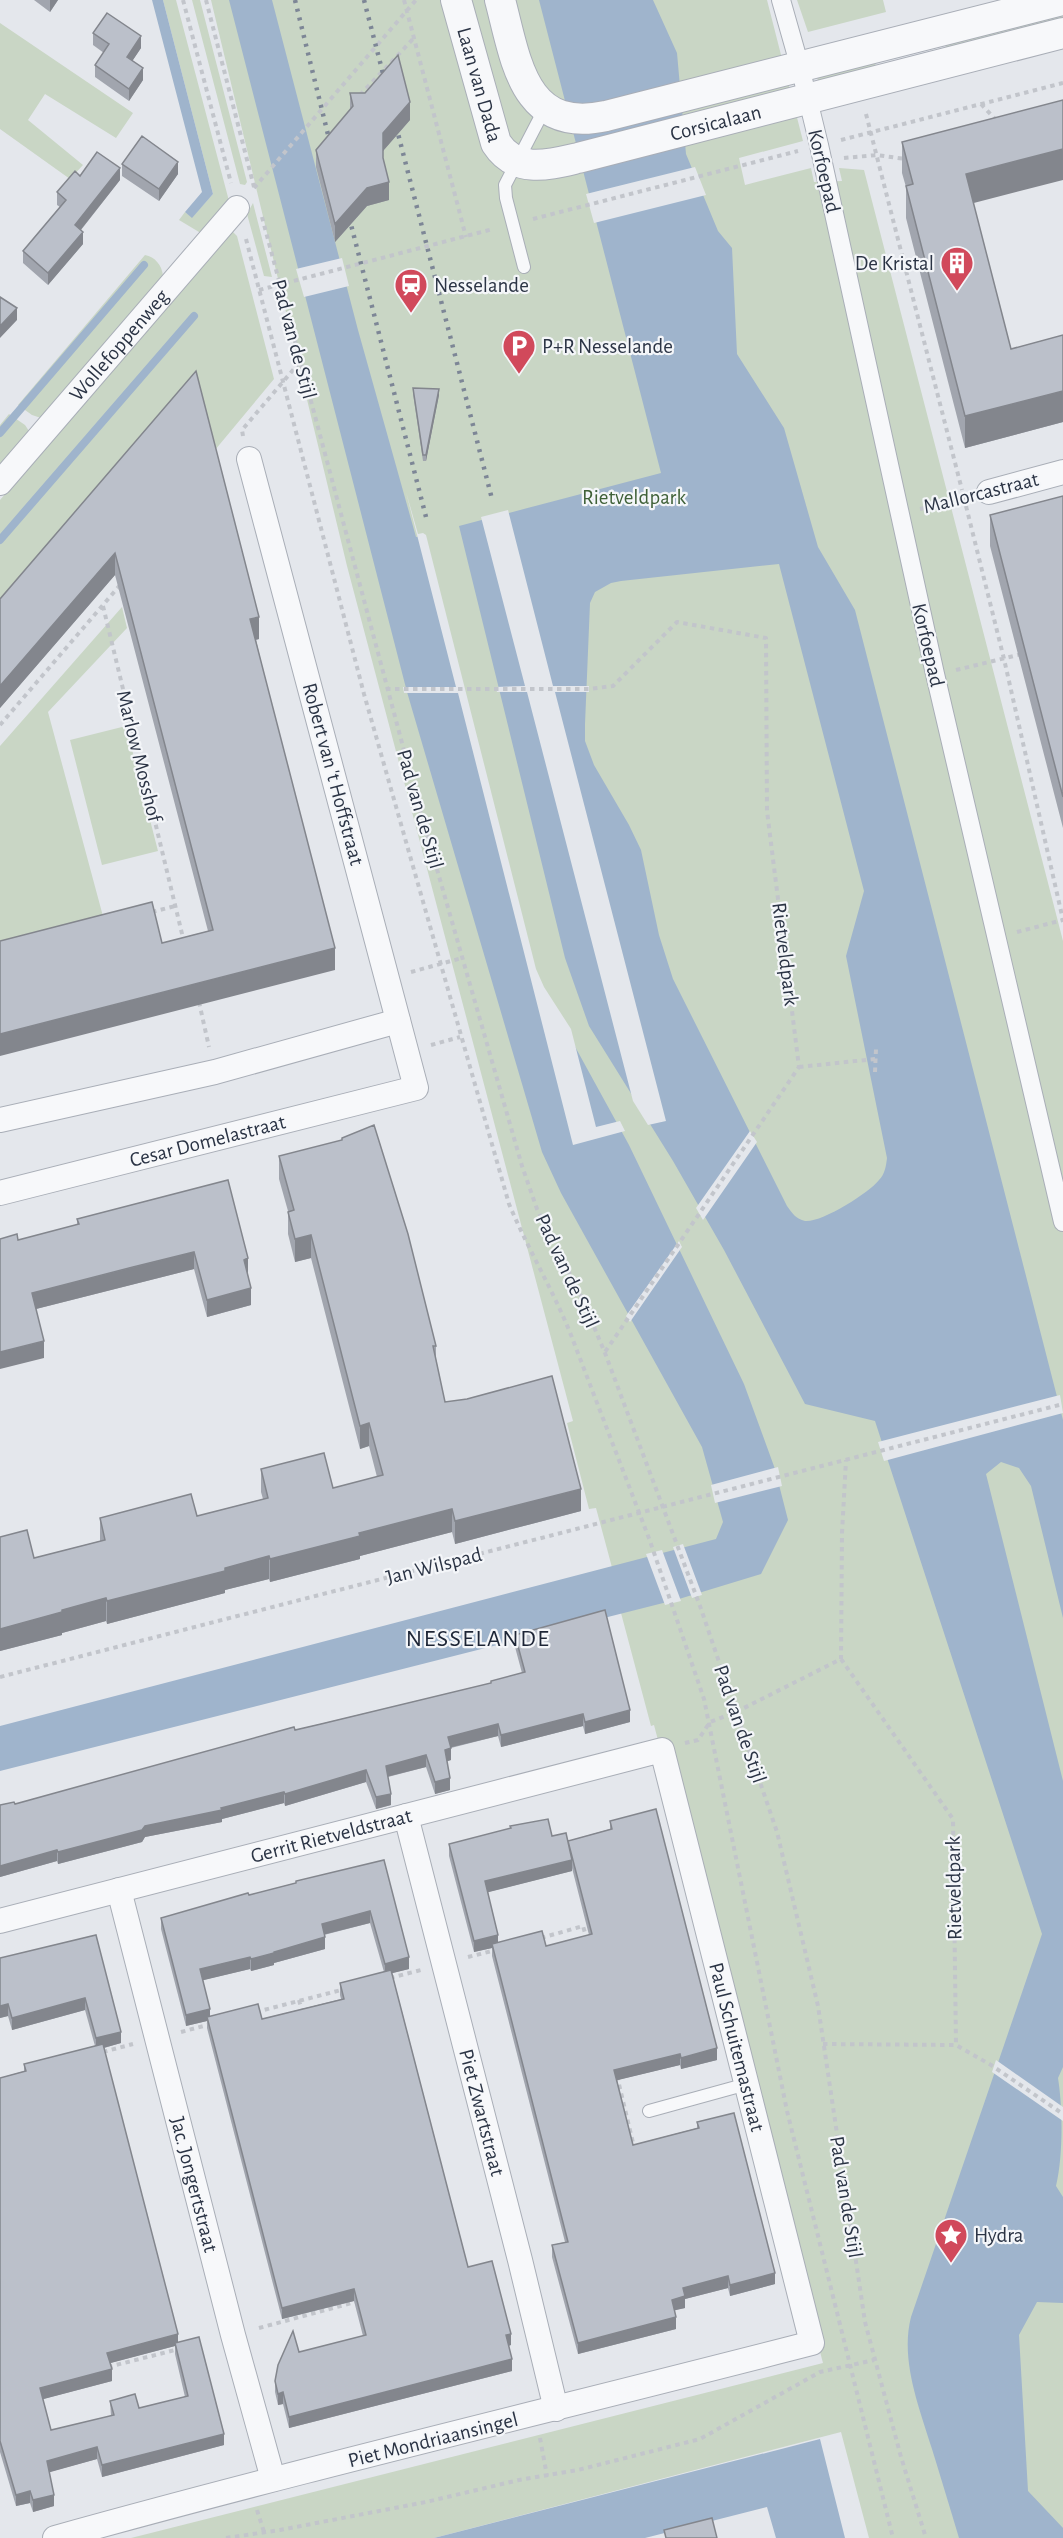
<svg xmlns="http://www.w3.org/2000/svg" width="1063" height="2538" viewBox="0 0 1063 2538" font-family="'Alegreya Sans',sans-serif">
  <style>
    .green { fill: #c9d6c5 }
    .water { fill: #9fb4cc; fill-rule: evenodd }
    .pier { fill: #e4e7ec }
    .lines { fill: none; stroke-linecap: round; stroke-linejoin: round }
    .stream { stroke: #9fb4cc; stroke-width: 8 }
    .service-casing { stroke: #a9aeb7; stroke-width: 14 }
    .pedestrian-casing { stroke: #a9aeb7; stroke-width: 20 }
    .minor-casing { stroke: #a9aeb7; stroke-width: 26 }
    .tertiary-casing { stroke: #a9aeb7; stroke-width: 32 }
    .path { stroke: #c2c5cb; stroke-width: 4; stroke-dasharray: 4.5 4.5; stroke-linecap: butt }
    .service { stroke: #f7f8fa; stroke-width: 12 }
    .pedestrian { stroke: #f7f8fa; stroke-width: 18 }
    .minor { stroke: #f7f8fa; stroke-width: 24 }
    .tertiary { stroke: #f7f8fa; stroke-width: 30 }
    .rail { stroke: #7d8696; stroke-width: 4.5; stroke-dasharray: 3 6; stroke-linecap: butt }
    .wall { fill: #a1a5ae; fill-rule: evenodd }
    .shaded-wall { fill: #83868d }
    .building { fill: #bbc0ca; stroke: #83868d; stroke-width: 1.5 }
    .labels { text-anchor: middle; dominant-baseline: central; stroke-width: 4.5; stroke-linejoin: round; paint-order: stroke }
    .street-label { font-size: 21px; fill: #2b3445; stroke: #f4f6f9 }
    .poi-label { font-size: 21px; fill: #2b3445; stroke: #f4f6f9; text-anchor: start }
    .park-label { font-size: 21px; fill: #3f6138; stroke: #f4f6f9 }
    .quarter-label { font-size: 24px; letter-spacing: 1.5px; fill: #1d2536; stroke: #f4f6f9 }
  </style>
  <rect width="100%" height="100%" fill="#e4e7ec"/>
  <path class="green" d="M163 0H176L229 201 206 232H199L179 220 185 212 192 217 213 194Z
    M192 0H200L247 182 245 185 240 184Z
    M211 0H767L803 141 739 158 745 185 811 168 814 182 842 181 839 168 864 170 1063 941V2538H869L841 2432 434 2538H131L823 2363 654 1725 651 1726 621 1613 624 1612 596 1508 589 1509 567 1423 573 1421 347 566Z
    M797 0H883L886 12 808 32Z
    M1063 10V22L947 52 944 41Z
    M0 23 133 113 116 138 45 94 28 120 83 165 70 179 0 129Z
    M874 59 877 70 819 85 816 73Z
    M253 203 272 277 264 276 247 214Z
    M228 231 233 232 237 236 274 379 215 450 0 614V500L219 245Z
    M145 255C155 257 162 265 163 276L41 418 32 415 18 405Z
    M9 414 25 425 29 431 0 465V425Z
    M122 607 127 628 48 712 104 920 0 947V746Z
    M126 726 158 851 102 865 70 740Z"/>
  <path class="water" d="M152 0H163L213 194 192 218 185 212 202 192Z
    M229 0H272L358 330 416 537 423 536 533 970 629 1145 744 1384 775 1469 788 1520 761 1574 679 1599 0 1771V1726L716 1539 723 1522 702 1447 561 1193 542 1152 407 692Z
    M539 0H653L677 53 686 154 718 231 732 248 737 354 784 428 818 547 855 610 1063 1420V1618L1031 1486 1019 1468 1001 1462 986 1474 1063 1781V2067L1058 2078C1063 2109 1063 2157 1056 2186L1063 2197V2303L1037 2302 1019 2335 1028 2491 1063 2528V2538H959C950 2508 941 2478 932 2449 919 2407 900 2360 911 2317L1042 1934 875 1421 805 1404 724 1250 673 1161 589 1026 565 958 459 526 661 473ZM779 564 864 891 846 956 887 1158C886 1166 885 1174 879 1180 869 1193 821 1223 805 1221 796 1219 792 1213 787 1206L673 979 659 935 641 850 629 825 594 765 585 741V724L590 603 595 592 611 583 621 581Z
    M820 2439 845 2538H776L767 2507 645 2538H434Z"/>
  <path class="pier" d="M695 167 706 195 594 223 586 194Z
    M342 258 349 286 304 297 296 269Z
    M406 492 418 534 423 533 426 535 536 969 544 987 571 1029 596 1127 620 1121 625 1131 573 1145 458 693H404L403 687H456Z
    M508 510 553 686H589V692H555L666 1121 648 1125 633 1101 527 692H497L495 687 525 686 481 517Z
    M750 1131 757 1142 703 1220 696 1208Z
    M679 1241 682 1247 630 1322 626 1316Z
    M1060 1395 1063 1413 884 1461 878 1442Z
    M778 1467 782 1486 715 1503 711 1485Z
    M683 1544 702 1595 692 1598 673 1547Z
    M662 1550 681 1601 665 1605 646 1554Z
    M996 2060 1063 2107V2121L992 2072Z"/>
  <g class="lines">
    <path class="stream" d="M0 433 144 265
      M0 540 194 316"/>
    <g class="service-casing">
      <path id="service" d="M524 267 506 198 505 185 545 108
        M649 2111 747 2084"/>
    </g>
    <g class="pedestrian-casing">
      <path id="pedestrian" d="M781 0 800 67 819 145 935 674 1063 1222"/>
    </g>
    <g class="minor-casing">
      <g id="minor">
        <path id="s1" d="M0 483 237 208"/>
        <path d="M989 492 1063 472"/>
        <path d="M0 1120 215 1072 398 1021"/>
        <path id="s2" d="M0 1193 416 1088 249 459"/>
        <path id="s3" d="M406 1816 520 2260 556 2409"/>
        <path id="s4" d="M119 1890 233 2335 273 2479"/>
        <path id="s5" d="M0 1921 662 1750 812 2343C560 2408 306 2468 55 2538"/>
      </g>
    </g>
    <g class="tertiary-casing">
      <g id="tertiary">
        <path id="s6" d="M456 0 496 143C516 174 548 165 578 158L1063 33"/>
        <path d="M500 0C516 60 523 134 606 116L1062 0"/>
      </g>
    </g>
    <path class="path" d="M183 0 231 183
      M206 0 254 187
      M404 0 466 237
      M360 95 414 38
      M981 104 997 121
      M866 114 962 490
      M841 140 1063 83
      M844 158 877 155 905 159
      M254 188 416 0
      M262 217 418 803 522 1166 537 1209 581 1296 605 1353 700 1606 777 1832 818 2006 865 2322 901 2457 926 2538
      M533 219 798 151
      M246 239 364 694 509 1204C528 1249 553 1290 571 1335L650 1541 704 1699 787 2111 893 2538
      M259 290 493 229
      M243 436 242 430 299 363
      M966 506 1004 659 1063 920
      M920 509 966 499
      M103 606 184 942
      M956 670 1022 654
      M386 689H589L613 686 677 622 766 638 767 811 799 1067 605 1352
      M0 725 121 584
      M152 912 175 906
      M1017 932 1063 920
      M411 972 462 958
      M199 1002 209 1047
      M431 1045 460 1037
      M799 1067 875 1059
      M875 1072 876 1049
      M841 1659 953 1819 956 2045
      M0 1677 1063 1404
      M685 1743 698 1740 710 1722 736 1712 841 1659 842 1533 846 1460
      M541 1938 583 1926 587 1940
      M468 1957 496 1950
      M390 1978 421 1970
      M299 2000 303 2014
      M256 2012 345 1989
      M181 2032 211 2024
      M823 2044 956 2045 991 2065 1063 2114
      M103 2052 133 2044
      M617 2076 634 2147
      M259 2328 359 2301
      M108 2367 179 2349
      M540 2438 547 2476
      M257 2510 264 2532
      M226 2538 280 2530 426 2502 519 2480 578 2470 700 2439 820 2372 874 2360"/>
    <use href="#service" class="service"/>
    <use href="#pedestrian" class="pedestrian"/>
    <use href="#minor" class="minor"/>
    <use href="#tertiary" class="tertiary"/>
    <path class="rail" d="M295 0 332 151
      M364 0 387 89
      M394 118 492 499
      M347 209 426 517"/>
  </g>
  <path class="wall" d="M34 0H58L50 12Z
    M93 33 141 48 132 61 143 80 129 101 95 77V65L104 53 93 45Z
    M350 93 410 120 383 151V159L389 200 367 206 335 242 316 167V150L350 110Z
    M902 142 973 203 1011 349 1063 335V422L965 448 906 218V187L902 173Z
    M122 164 178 174 159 201 122 176Z
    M80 176 120 180 81 230 83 244 48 285 23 263V251L60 207 57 205V192Z
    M196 371 259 639 256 640 335 970 162 943 208 931 115 575 0 708V599Z
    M413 388 439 395 426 461H423L413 394Z
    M1063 496V828L990 546V515Z
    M279 1156 436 1346V1359L445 1402 581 1511 455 1544 452 1532 360 1556V1559L270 1582 269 1579 225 1590V1593L107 1624 106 1621 62 1633V1635L0 1651V1537L34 1558 100 1541V1518L197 1516 263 1499 261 1492V1469L333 1488 377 1477 369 1446 360 1449 311 1258 295 1262 288 1234V1211L279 1179Z
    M228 1180 248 1275 251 1305 207 1317 194 1269 36 1309 44 1358 18 1240 77 1225V1219Z
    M515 1635 630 1722 585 1734 583 1726 501 1747 498 1736 451 1748V1760L447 1761 450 1790 435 1794 426 1767 388 1777 391 1805 376 1809 366 1782 285 1806 284 1803 222 1819V1822L145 1837 142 1842 58 1864 57 1861 0 1877V1805L15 1804 295 1730 491 1683 522 1673 515 1647Z
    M610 1821 717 2060 681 2069 680 2065 617 2080 633 2145 697 2128V2122L775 2284 730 2296 728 2288 685 2299V2308L674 2310 676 2329 578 2354 552 2257V2245L565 2242 492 1956V1948L474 1952 449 1856V1844L552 1836 568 1841 610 1829ZM572 1868 589 1935 546 1946 498 1942 488 1892 572 1871Z
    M384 1860 409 1969 392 1973 468 2267 511 2345 509 2346 512 2371 289 2428 283 2404 278 2405 275 2392V2381L299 2352 363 2336 354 2301 282 2319 207 2028V2021L186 2026 161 1929V1918ZM370 1923 384 1972 340 1983V1995L341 1999 262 2019 210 2016 203 1980 250 1969 251 1971 274 1965V1963L325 1949 324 1935Z
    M96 1935 121 2043 104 2048 178 2342 224 2445 102 2477 97 2459 49 2472 54 2506 33 2512 30 2503 16 2506 0 2452V2078L24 2071V2064L95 2046 85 2010 12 2030 8 2016 0 2018V1958ZM175 2346V2354L185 2397 139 2408 110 2401 111 2416 51 2430 43 2399 112 2381 110 2363Z"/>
  <path class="shaded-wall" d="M50 0H58L50 12Z
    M141 36V48L127 69V57Z
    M143 68V80L129 101V89Z
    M410 102V120L383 151V175V133Z
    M1063 149V180L966 205V174Z
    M178 162V174L159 201V189Z
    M120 168V180L75 237V225Z
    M389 182V200L367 206 335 242V224L367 188Z
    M83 232V244L48 285V273Z
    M17 308V320L0 338V326Z
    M439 389V395L426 461V455Z
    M1063 391V422L965 448V416Z
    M115 553V575L0 708V686Z
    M259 617V639L250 641V619Z
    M335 948V970L0 1056V1034Z
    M311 1235V1258L295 1262V1239Z
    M194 1252V1269L32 1310V1293Z
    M248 1258V1275L244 1260Z
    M251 1288V1305L207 1317V1300Z
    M44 1341V1358L0 1369V1352Z
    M369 1423V1446L360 1449V1426Z
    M581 1489V1511L455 1544V1521Z
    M452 1509V1532L360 1556V1559L270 1582V1559L359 1533Z
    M269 1556V1579L225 1590V1593L107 1624V1601Z
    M106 1598V1621L62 1633V1635L0 1651V1629L62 1610Z
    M630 1710V1722L585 1734V1722Z
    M583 1714V1726L501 1747V1735Z
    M498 1724V1736L448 1748V1737Z
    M451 1748V1760L445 1762V1750Z
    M426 1755V1767L386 1777V1766Z
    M366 1770V1782L285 1806V1794Z
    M450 1778V1790L435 1794V1782Z
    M284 1792V1803L222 1819V1822L145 1837 142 1842 58 1864V1852L145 1826Z
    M391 1794V1805L376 1809V1797Z
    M57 1850V1861L0 1877V1866Z
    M572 1860V1871L485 1893V1881Z
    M370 1911V1923L322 1935V1924Z
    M498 1935V1946L492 1944V1948L474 1952V1941Z
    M325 1937V1949L274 1963V1965L251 1971V1959L274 1952Z
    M250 1957V1969L200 1981V1969Z
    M409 1957V1969L385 1975V1964Z
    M85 1998V2010L12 2030V2018Z
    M8 2004V2016L0 2018V2006Z
    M210 2009V2020L207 2017V2021L186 2026V2015Z
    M121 2032V2043L96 2050V2038Z
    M717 2048V2060L681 2069V2058Z
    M680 2054V2065L614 2081V2070Z
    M775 2273V2284L730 2296V2285Z
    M728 2276V2288L685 2299V2308L672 2311V2300L683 2288Z
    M354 2289V2301L282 2319V2308Z
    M676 2317V2329L578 2354V2343Z
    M178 2334V2345L175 2343V2346L107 2364V2353Z
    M511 2334V2345L506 2346V2335Z
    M512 2359V2371L289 2428V2417Z
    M112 2369V2381L40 2400V2388Z
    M283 2392V2404L278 2405V2394Z
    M224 2434V2445L102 2477V2465Z
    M97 2447V2459L47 2473V2461Z
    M30 2491V2503L16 2506V2495Z
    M54 2495V2506L33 2512V2500Z"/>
  <path class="building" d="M107 13 141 36 127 57 143 68 129 89 95 65 109 44 93 33Z
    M398 55 410 102 383 133V158L389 182 367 188 335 224 316 150 353 106 350 93H365Z
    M1063 100V149L966 174 1011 349 1063 335V391L965 416 906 186 913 184 902 142Z
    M142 136 178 162 159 189 122 164Z
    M97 152 120 168 75 225 83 232 48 273 23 251 66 200 57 192 75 171 80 176Z
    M0 297 17 308 0 326Z
    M196 371 259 617 250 619 335 948 0 1034V941L152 902 162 943 213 930 115 553 0 686V599Z
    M413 388 439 389 426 455H423Z
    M1063 496V797L990 515Z
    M374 1125 408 1234 436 1346H433L445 1402 467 1399 552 1376 581 1489 455 1521 452 1509 359 1533 360 1536 270 1559 269 1556 225 1568V1571L107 1601 106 1598 62 1610V1612L0 1629V1537L27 1530 34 1558 105 1540 100 1518 191 1494 197 1516 268 1498 261 1469 324 1453 333 1488 383 1475 369 1423 360 1426 311 1235 295 1239 288 1212 294 1210 279 1156 342 1140V1138Z
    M228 1180 248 1258 244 1260 251 1288 207 1300 194 1252 133 1267 32 1293 44 1341 0 1352V1239L17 1234 18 1240 79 1224 77 1219Z
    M605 1610 630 1710 585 1722 583 1714 501 1735 498 1724 448 1737 451 1748 445 1750 450 1778 435 1782 426 1755 386 1766 391 1794 376 1797 366 1770 285 1794 284 1792 221 1808 222 1810 145 1826 142 1830 58 1852 57 1850 0 1866V1805L14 1802 15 1804 294 1727 295 1730 321 1724 491 1683V1681L525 1672 515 1635Z
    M656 1809 717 2048 681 2058 680 2054 614 2070 633 2145 699 2128 697 2122 734 2113 775 2273 730 2285 728 2276 683 2288 685 2296 672 2300 676 2317 578 2343 552 2245 568 2242 492 1944 542 1931 546 1946 592 1934 568 1841 612 1829 610 1821Z
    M548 1819 552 1836 566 1833 572 1860 485 1881 498 1935 474 1941 449 1844 511 1828 510 1826Z
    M384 1860 409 1957 385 1964 370 1911 322 1924 325 1937 274 1952V1953L251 1959 250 1957 200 1969 210 2009 186 2015 161 1918 248 1893 249 1895 296 1883V1881Z
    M96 1935 121 2032 96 2038 85 1998 12 2018 8 2004 0 2006V1958Z
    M391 1970 468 2267 492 2261 511 2334 506 2335 512 2359 289 2417 283 2392 278 2394 275 2381 278 2365 293 2331 299 2352 366 2335 354 2289 282 2308 207 2017 258 2004 262 2019 344 1999 340 1983Z
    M103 2044 178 2334 107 2353 112 2369 40 2388 51 2430 114 2415 110 2401 135 2394 139 2408 188 2396 175 2343 199 2337 224 2434 102 2465 97 2447 47 2461 54 2495 33 2500 30 2491 16 2495 0 2441V2078L26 2071 24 2064Z
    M712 2518 717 2538H666L664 2530Z"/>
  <defs>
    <g id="building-pin" transform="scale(1.725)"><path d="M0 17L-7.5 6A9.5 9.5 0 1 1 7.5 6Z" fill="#d1495b" stroke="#f4f6f9"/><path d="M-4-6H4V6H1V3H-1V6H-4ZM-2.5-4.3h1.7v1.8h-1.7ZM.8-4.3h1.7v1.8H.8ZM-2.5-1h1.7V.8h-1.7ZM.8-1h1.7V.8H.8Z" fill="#fff"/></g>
    <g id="station-pin" transform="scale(1.725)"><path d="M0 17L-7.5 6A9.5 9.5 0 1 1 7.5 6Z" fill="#d1495b" stroke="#f4f6f9"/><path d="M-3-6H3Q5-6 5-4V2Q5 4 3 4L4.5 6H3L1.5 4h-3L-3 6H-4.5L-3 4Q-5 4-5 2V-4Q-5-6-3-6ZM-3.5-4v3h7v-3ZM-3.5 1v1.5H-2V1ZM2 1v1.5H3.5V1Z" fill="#fff"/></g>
    <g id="parking-pin" transform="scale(1.725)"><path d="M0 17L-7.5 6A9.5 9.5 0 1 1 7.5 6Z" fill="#d1495b" stroke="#f4f6f9"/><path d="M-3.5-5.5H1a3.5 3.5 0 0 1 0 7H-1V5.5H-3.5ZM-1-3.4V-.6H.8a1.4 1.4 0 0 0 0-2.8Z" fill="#fff"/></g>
    <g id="sight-pin" transform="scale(1.725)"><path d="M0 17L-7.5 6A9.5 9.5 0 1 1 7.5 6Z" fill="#d1495b" stroke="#f4f6f9"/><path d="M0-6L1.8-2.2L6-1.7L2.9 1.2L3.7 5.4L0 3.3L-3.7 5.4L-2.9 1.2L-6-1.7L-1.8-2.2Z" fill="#fff"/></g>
  </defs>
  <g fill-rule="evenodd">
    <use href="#building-pin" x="957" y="263"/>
    <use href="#station-pin" x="411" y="285"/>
    <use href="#parking-pin" x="519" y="346"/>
    <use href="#sight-pin" x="951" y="2235"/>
  </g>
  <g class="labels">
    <g class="street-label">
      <text stroke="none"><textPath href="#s6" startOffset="88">Laan van Dada</textPath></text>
      <text stroke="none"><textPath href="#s6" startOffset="381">Corsicalaan</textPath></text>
      <text transform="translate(824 171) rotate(77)">Korfoepad</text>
      <text transform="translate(294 339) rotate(75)">Pad van de Stijl</text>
      <text stroke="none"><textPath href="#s1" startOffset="182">Wollefoppenweg</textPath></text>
      <text transform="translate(981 493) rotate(-14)">Mallorcastraat</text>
      <text transform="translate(928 645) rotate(77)">Korfoepad</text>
      <text transform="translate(139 756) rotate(76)">Marlow Mosshof</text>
      <text transform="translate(333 774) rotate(75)">Robert van 't Hoffstraat</text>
      <text transform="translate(420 809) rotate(74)">Pad van de Stijl</text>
      <text transform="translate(785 954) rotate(83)">Rietveldpark</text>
      <text stroke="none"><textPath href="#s2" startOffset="214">Cesar Domelastraat</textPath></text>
      <text transform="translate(567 1271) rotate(65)">Pad van de Stijl</text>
      <text transform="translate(434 1566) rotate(-14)">Jan Wilspad</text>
      <text transform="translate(740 1724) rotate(71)">Pad van de Stijl</text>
      <text stroke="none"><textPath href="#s5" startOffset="342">Gerrit Rietveldstraat</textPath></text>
      <text transform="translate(954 1888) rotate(-91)">Rietveldpark</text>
      <text stroke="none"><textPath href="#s5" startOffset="990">Paul Schuitemastraat</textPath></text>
      <text stroke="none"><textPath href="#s3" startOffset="306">Piet Zwartstraat</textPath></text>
      <text stroke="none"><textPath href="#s4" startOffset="304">Jac. Jongertstraat</textPath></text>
      <text transform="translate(846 2197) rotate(81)">Pad van de Stijl</text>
      <text transform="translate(433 2440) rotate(-14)">Piet Mondriaansingel</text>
    </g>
    <g class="poi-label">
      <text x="934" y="263" text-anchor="end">De Kristal</text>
      <text x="434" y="285">Nesselande</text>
      <text x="542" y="346">P+R Nesselande</text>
      <text x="974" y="2235">Hydra</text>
    </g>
    <g class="park-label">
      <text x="634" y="497">Rietveldpark</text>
    </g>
    <g class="quarter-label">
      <text x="478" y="1639">NESSELANDE</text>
    </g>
  </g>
</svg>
